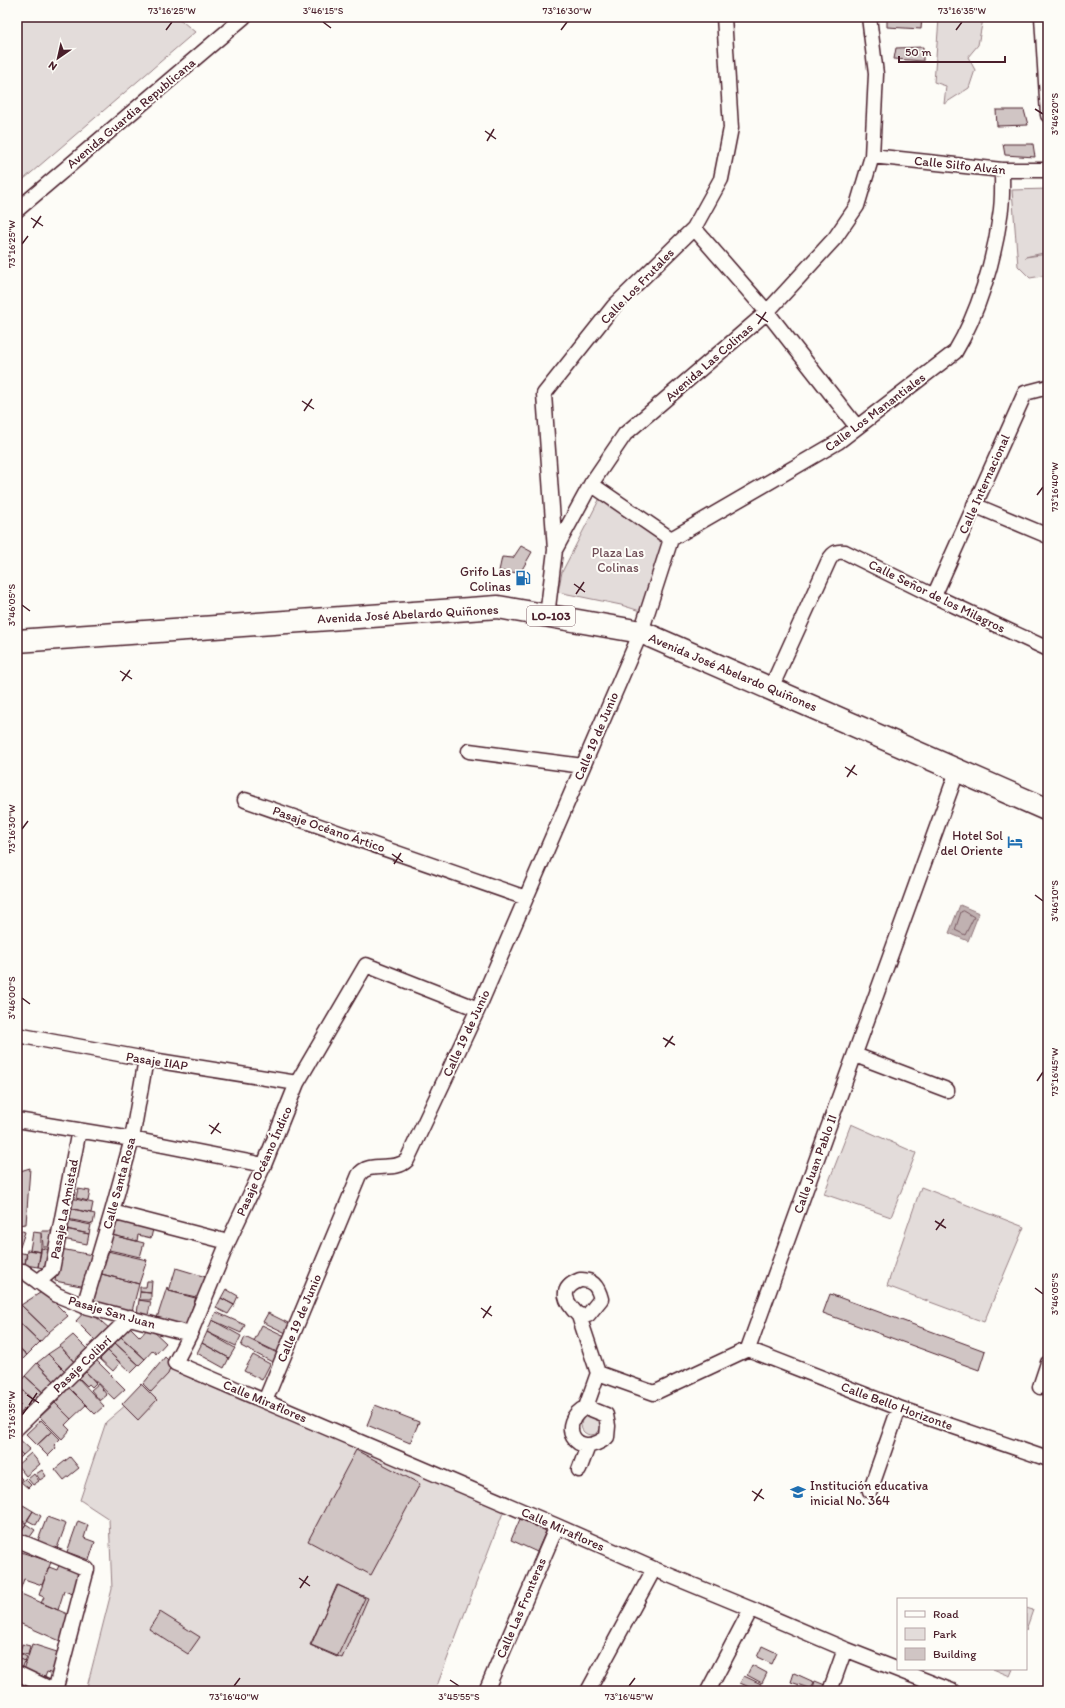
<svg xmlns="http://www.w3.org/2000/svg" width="1065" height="1708" viewBox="0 0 1065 1708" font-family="Itim,sans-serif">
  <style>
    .green { fill: #e3dcda; stroke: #967e82 }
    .water { fill: #c0b1b1; stroke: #91777b }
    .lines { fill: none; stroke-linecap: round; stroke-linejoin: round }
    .shore { stroke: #795961; stroke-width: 1 }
    .building { fill: #d0c5c4; stroke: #4a1f2b }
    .street-casing { stroke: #4a1f2b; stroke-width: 17 }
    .primary-casing { stroke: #4a1f2b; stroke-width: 25 }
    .street { stroke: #fdfcf7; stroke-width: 14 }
    .primary { stroke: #fdfcf7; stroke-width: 22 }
    .ticks { fill: none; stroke: #4a1f2b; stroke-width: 1.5 }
    .labels { text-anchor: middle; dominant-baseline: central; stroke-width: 4; stroke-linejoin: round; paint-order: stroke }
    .shield { fill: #fdfcf7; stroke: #806168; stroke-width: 1 }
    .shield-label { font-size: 12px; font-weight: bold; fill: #4a1f2b }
    .street-label { font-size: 13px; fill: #4a1f2b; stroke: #fdfcf7 }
    .park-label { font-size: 13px; fill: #704e57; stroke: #fdfcf7 }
    .poi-label { font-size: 13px; fill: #4a1f2b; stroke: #fdfcf7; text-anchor: end }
    .neatline { fill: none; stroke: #4a1f2b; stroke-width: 1.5 }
    .ticks-label { font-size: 10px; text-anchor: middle; fill: #4a1f2b }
  </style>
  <rect width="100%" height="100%" fill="#fdfcf7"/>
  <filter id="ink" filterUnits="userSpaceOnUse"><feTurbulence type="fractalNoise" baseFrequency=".025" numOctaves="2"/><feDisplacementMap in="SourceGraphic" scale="8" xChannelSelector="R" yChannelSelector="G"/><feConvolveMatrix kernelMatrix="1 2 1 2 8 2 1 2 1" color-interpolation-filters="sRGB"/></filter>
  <g filter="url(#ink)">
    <path class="green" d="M17 17H177L195 32 17 185Z
      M942 17 983 19 978 45 968 57 975 70 969 88 944 104 946 86 934 82 939 19Z
      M1048 189V252L1025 257 1048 254V275L1030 278 1018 266 1012 190Z
      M600 498 673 546 653 615 621 605 558 592 562 572Z
      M851 1124 916 1153 891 1217 824 1194Z
      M921 1187 1024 1227 984 1322 887 1286Z
      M175 1363 509 1497 435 1691H86L112 1589 109 1519 80 1500 106 1422Z
      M581 1425a10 10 0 1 1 20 0a10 10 0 1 1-20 0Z
      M1026 1608 1033 1610 1026 1630Z
      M993 1669H1013L1010 1676Z"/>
    <path class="water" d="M960 905 979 913 968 941 949 933Z"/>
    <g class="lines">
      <path class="shore" d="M964 911 974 917 965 935 955 930 961 912Z"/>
    </g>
    <path class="building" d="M887 17H922L921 29 887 27Z
      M923 47V61L894 59 896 48Z
      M996 110H1024L1028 125 997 126Z
      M1003 144H1033L1035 157 1005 155Z
      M521 546 532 552 520 573 499 571 502 557 513 558Z
      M30 1168 26 1224 17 1225V1172Z
      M78 1189 90 1191 88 1201 76 1198Z
      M71 1198 93 1203 91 1213 69 1208Z
      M69 1208 95 1214 93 1224 67 1219Z
      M67 1220 91 1225 89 1234 66 1229Z
      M116 1220 153 1229 151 1238 138 1235 137 1241 112 1235Z
      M17 1229 25 1232 20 1247 17 1246Z
      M66 1229 89 1234 87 1244 63 1239Z
      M42 1231H56L52 1247H43Z
      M33 1232 41 1233V1252L30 1250Z
      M112 1235 144 1243 140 1257 109 1250Z
      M41 1248 51 1250 48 1269 38 1267Z
      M61 1249 92 1255 86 1287 55 1281Z
      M27 1250 41 1252 38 1267 25 1265Z
      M103 1250 147 1260 139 1284 98 1273Z
      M17 1252 27 1254 24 1269 17 1268Z
      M176 1268 206 1277 199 1299 169 1291Z
      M98 1273 139 1284 131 1315 90 1305Z
      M147 1281H152L151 1293 140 1292V1287H146Z
      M167 1287 169 1291 196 1297 186 1327 157 1318Z
      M226 1289 238 1296 234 1305 221 1298Z
      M43 1291 68 1316 49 1332 21 1305Z
      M140 1292 151 1293V1300H139Z
      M830 1294 985 1351 979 1370 823 1313Z
      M221 1298 234 1305 228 1314 216 1308Z
      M139 1300 151 1302 148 1315 137 1313Z
      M21 1305 49 1332 40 1342 17 1320V1310Z
      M87 1309 110 1329 98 1343 76 1321Z
      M216 1312 245 1325 241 1333 212 1320Z
      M268 1313 290 1324 286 1333 263 1322Z
      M17 1320 40 1342 27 1355 17 1346Z
      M212 1320 241 1336 236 1346 207 1332Z
      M262 1325 285 1336 277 1352 254 1341Z
      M130 1327 140 1337 149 1327 166 1343 156 1354 153 1350 145 1359 121 1337Z
      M207 1332 235 1348 229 1358 202 1343Z
      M73 1335 88 1350 75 1363 60 1346Z
      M121 1337 145 1359 139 1365 115 1343Z
      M245 1337 283 1356 278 1365 241 1346Z
      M115 1343 139 1365 131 1373 108 1351Z
      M202 1343 229 1358 224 1368 197 1353Z
      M17 1346 27 1355 19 1363 17 1361Z
      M60 1346 75 1363 66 1372 48 1354Z
      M108 1351 120 1363 113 1371 100 1359Z
      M48 1354 66 1372 56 1383 37 1363Z
      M253 1355 270 1364 262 1380 244 1371Z
      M165 1357 172 1364 168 1374 151 1392 143 1384Z
      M96 1360 125 1389 114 1399 85 1371Z
      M37 1363 56 1383 46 1395 25 1376Z
      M86 1372 96 1383 92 1387 89 1384 87 1386 79 1378Z
      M25 1376 46 1395 37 1405 18 1385Z
      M78 1378 104 1406 95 1414 69 1388Z
      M17 1384 37 1405 27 1412 17 1402Z
      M98 1384 107 1395 100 1401 91 1390Z
      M141 1384 157 1400 138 1420 122 1404Z
      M69 1388 86 1405 71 1419 55 1403Z
      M17 1402 27 1412 17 1422Z
      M55 1403 71 1419 65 1425 70 1430 62 1439 40 1417Z
      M375 1405 419 1422 410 1443 367 1425Z
      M41 1420 52 1431 37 1445 26 1434Z
      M52 1431 60 1439 54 1445 56 1448 48 1456 37 1445Z
      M17 1437 30 1449 23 1455 17 1449Z
      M17 1449 23 1455 17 1461Z
      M356 1450 420 1484 371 1575 308 1541Z
      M31 1453 40 1464 26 1476 17 1465Z
      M70 1457 79 1468 64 1480 55 1469Z
      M42 1470 46 1476 40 1480 36 1474Z
      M17 1474 22 1479 17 1485Z
      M34 1474 39 1481 33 1485 28 1479Z
      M25 1479 31 1485 28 1488 21 1482Z
      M17 1492 21 1495 17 1500Z
      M23 1505 33 1511 26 1523 19 1519 20 1513 18 1512Z
      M33 1511 41 1516 36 1525 27 1520Z
      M47 1517 66 1524 56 1551 37 1543Z
      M18 1518 26 1524 17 1537V1519Z
      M520 1519 546 1531 537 1552 511 1540Z
      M78 1521 88 1525 84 1538 95 1542 89 1560 67 1552Z
      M26 1524 35 1530 27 1541 18 1535Z
      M21 1552 51 1562 42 1585 24 1579 20 1590 17 1589V1563Z
      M60 1563 85 1572 76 1595 64 1591 58 1610 41 1603 44 1597 39 1595 49 1567 57 1570Z
      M337 1585 368 1598 342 1658 311 1645Z
      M338 1585 365 1598 337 1657 310 1645Z
      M19 1593 72 1616 67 1644 17 1622V1598Z
      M160 1612 200 1637 188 1654 149 1629Z
      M22 1644 30 1646 28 1655 20 1653Z
      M32 1644 60 1653 53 1674 47 1672 45 1677 24 1670Z
      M762 1646 777 1653 772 1664 757 1657Z
      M19 1653 27 1657 25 1661 17 1658Z
      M17 1658 25 1661 22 1669 17 1667Z
      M752 1665 767 1673 762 1683 747 1675Z
      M794 1673 814 1682 811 1689 791 1682Z
      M744 1676 761 1684 758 1691 740 1683Z
      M17 1680 20 1681 18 1691H17Z
      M815 1681 825 1685 823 1691H812Z
      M798 1687 809 1691H796Z"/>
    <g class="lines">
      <g class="street-casing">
        <path id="street" d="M1042 17 1048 115
          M872 156 1002 170H1048
          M17 210 244 17
          M694 228 767 312 857 427
          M591 484 671 539
          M974 505 1048 536
          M555 550 544 394 614 306 694 228 721 179 731 128 724 17
          M934 596 1025 393 1048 387
          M547 616 555 550 591 484 625 434 767 312 835 238 857 206 872 156 876 74 869 17
          M771 688 829 560C834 552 837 551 845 552L934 596 1048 649
          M469 751 583 766
          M245 800 526 898
          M478 1009 366 965 297 1083 264 1165 228 1242 190 1334 175 1363 557 1526 654 1569 751 1609 845 1649 952 1691
          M17 1035 146 1059 297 1083
          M855 1055 947 1090
          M17 1120 132 1139 264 1165
          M112 1212 228 1242
          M17 1272 23 1271 57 1295 84 1306 190 1334
          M580 1280C593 1279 598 1287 601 1299L588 1315 579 1316C566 1303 557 1289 580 1280Z
          M38 1282 52 1270 79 1130
          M84 1306 112 1212 132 1139 146 1059
          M579 1316 598 1373 654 1393 748 1349 958 769
          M748 1349 899 1408 1048 1459
          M1040 1387 1048 1363
          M265 1401 359 1175C369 1160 395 1173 407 1160L478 1009 641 632 671 539 838 442 955 352C978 314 994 261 1000 216 1003 201 1002 185 1002 170
          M586 1407 606 1415 608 1426 607 1437C575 1462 556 1422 586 1407L598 1373
          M17 1428 130 1317
          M579 1470 588 1446
          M870 1491 899 1408
          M17 1540 87 1569 55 1691
          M17 1673 55 1691
          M486 1691 557 1526
          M588 1691 654 1569
          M708 1691 751 1609
          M830 1691 845 1649"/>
      </g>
      <g class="primary-casing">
        <path id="primary" d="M17 641 498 607 641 632 1048 810"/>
      </g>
      <use href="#street" class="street"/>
      <use href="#primary" class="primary"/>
    </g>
  </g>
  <path class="ticks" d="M323 22 331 28M166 30 172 22M561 30 567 22M956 30 962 22M1035 109 1043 114M485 131 496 139M487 141 494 129M31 218 43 226M33 228 41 216M22 244 28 236M756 314 768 322M758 324 766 312M302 401 314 409M304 411 312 399M1037 495 1043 487M574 584 585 592M576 594 584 582M22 605 30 611M120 671 132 679M122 681 130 670M845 767 857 775M847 777 855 765M22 829 28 821M392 854 403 862M394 864 401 853M1035 895 1043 901M22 998 30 1004M663 1038 675 1045M665 1047 673 1036M1037 1081 1043 1072M209 1125 221 1133M211 1134 219 1123M935 1221 946 1228M936 1230 944 1219M1035 1288 1043 1294M481 1308 492 1316M483 1318 491 1306M27 1395 39 1403M29 1405 37 1393M22 1415 28 1407M752 1491 764 1499M754 1501 762 1489M299 1578 310 1586M300 1588 308 1576M450 1680 459 1686M234 1686 240 1678M629 1686 635 1678"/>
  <defs>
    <g id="fuel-bare" transform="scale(1.2)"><path d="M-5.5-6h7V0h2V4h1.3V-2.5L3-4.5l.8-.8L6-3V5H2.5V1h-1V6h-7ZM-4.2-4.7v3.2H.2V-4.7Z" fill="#1f6fb2" stroke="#fdfcf7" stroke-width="2.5" paint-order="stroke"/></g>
    <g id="hotel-bare" transform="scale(1.2)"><path d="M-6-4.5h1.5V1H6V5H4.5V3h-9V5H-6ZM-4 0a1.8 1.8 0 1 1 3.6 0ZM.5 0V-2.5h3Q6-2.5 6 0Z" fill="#1f6fb2" stroke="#fdfcf7" stroke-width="2.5" paint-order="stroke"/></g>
    <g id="school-bare" transform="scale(1.2)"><path d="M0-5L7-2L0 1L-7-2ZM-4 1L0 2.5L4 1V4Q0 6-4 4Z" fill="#1f6fb2" stroke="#fdfcf7" stroke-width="2.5" paint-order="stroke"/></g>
  </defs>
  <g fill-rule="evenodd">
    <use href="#fuel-bare" x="523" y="578"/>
    <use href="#hotel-bare" x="1015" y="842"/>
    <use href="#school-bare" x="798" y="1492"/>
  </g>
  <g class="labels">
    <rect class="shield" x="527" y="606" width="48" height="20" rx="3"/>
    <g class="shield-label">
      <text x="551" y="616">LO-103</text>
    </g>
    <g class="street-label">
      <text transform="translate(131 113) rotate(-40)">Avenida Guardia Republicana</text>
      <text transform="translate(960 165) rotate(6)">Calle Silfo Alván</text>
      <text transform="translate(637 286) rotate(-46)">Calle Los Frutales</text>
      <text transform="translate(709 362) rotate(-41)">Avenida Las Colinas</text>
      <text transform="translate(875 412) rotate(-37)">Calle Los Manantiales</text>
      <text transform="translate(984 484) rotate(-66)">Calle Internacional</text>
      <text transform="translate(937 596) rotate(26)">Calle Señor de los Milagros</text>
      <text transform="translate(408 614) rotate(-3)">Avenida José Abelardo Quiñones</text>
      <text transform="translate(733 672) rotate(23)">Avenida José Abelardo Quiñones</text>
      <text transform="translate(596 736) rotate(-67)">Calle 19 de Junio</text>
      <text transform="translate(329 829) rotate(19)">Pasaje Océano Ártico</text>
      <text transform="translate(466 1033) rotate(-65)">Calle 19 de Junio</text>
      <text transform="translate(157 1061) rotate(9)">Pasaje IIAP</text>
      <text transform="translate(264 1161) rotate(-66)">Pasaje Océano Índico</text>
      <text transform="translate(815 1164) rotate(-70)">Calle Juan Pablo II</text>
      <text transform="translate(119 1183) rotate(-75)">Calle Santa Rosa</text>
      <text transform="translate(64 1209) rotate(-79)">Pasaje La Amistad</text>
      <text transform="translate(112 1312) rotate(16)">Pasaje San Juan</text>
      <text transform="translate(299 1318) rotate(-67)">Calle 19 de Junio</text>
      <text transform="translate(82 1364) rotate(-44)">Pasaje Colibrí</text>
      <text transform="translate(265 1401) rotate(23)">Calle Miraflores</text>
      <text transform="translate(897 1406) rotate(20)">Calle Bello Horizonte</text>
      <text transform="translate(563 1529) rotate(24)">Calle Miraflores</text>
      <text transform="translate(521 1608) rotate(-67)">Calle Las Fronteras</text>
    </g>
    <g class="park-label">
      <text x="618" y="552">Plaza Las<tspan x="618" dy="15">Colinas</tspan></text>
    </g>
    <g class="poi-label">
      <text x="511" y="571">Grifo Las<tspan x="511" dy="15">Colinas</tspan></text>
      <text x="1003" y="835">Hotel Sol<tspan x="1003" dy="15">del Oriente</tspan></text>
      <text x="810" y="1485" text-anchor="start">Institución educativa<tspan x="810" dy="15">inicial No. 364</tspan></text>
    </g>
  </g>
  <rect width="1065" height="1708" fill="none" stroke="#fdfcf7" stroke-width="44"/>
  <rect x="897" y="1598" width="130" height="72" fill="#fdfcf7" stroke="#b5a4a5"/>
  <rect x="905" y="1611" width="20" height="6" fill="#fdfcf7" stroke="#b5a4a5"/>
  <text x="933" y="1618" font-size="12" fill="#4a1f2b">Road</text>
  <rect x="905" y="1628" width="20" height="12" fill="#e3dcda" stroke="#b5a4a5"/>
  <text x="933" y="1638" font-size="12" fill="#4a1f2b">Park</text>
  <rect x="905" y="1648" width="20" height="12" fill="#d0c5c4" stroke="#b5a4a5"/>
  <text x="933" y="1658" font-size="12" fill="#4a1f2b">Building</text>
  <g transform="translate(58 58) rotate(214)" stroke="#fdfcf7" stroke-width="3" paint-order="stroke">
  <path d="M0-3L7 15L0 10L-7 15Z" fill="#4a1f2b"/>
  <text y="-6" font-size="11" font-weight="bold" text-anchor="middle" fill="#4a1f2b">N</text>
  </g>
  <path d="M899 56v6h106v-6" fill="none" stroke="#4a1f2b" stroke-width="2"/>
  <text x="905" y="56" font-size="12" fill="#4a1f2b" stroke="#fdfcf7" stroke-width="3" paint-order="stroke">50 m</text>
  <rect x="22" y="22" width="1021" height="1664" class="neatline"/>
  <g class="ticks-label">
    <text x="172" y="14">73°16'25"W</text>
    <text x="323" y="14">3°46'15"S</text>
    <text x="567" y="14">73°16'30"W</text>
    <text x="962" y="14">73°16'35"W</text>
    <text transform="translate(1054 114) rotate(-90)" y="4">3°46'20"S</text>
    <text transform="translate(11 244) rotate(-90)" y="4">73°16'25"W</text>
    <text transform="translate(1054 487) rotate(-90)" y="4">73°16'40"W</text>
    <text transform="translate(11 605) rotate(-90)" y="4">3°46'05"S</text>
    <text transform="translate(11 829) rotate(-90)" y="4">73°16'30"W</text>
    <text transform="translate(1054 901) rotate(-90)" y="4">3°46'10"S</text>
    <text transform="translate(11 998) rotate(-90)" y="4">3°46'00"S</text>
    <text transform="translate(1054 1072) rotate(-90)" y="4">73°16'45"W</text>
    <text transform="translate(1054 1294) rotate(-90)" y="4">3°46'05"S</text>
    <text transform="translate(11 1415) rotate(-90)" y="4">73°16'35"W</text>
    <text x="234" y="1700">73°16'40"W</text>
    <text x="459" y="1700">3°45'55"S</text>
    <text x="629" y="1700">73°16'45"W</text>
  </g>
</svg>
